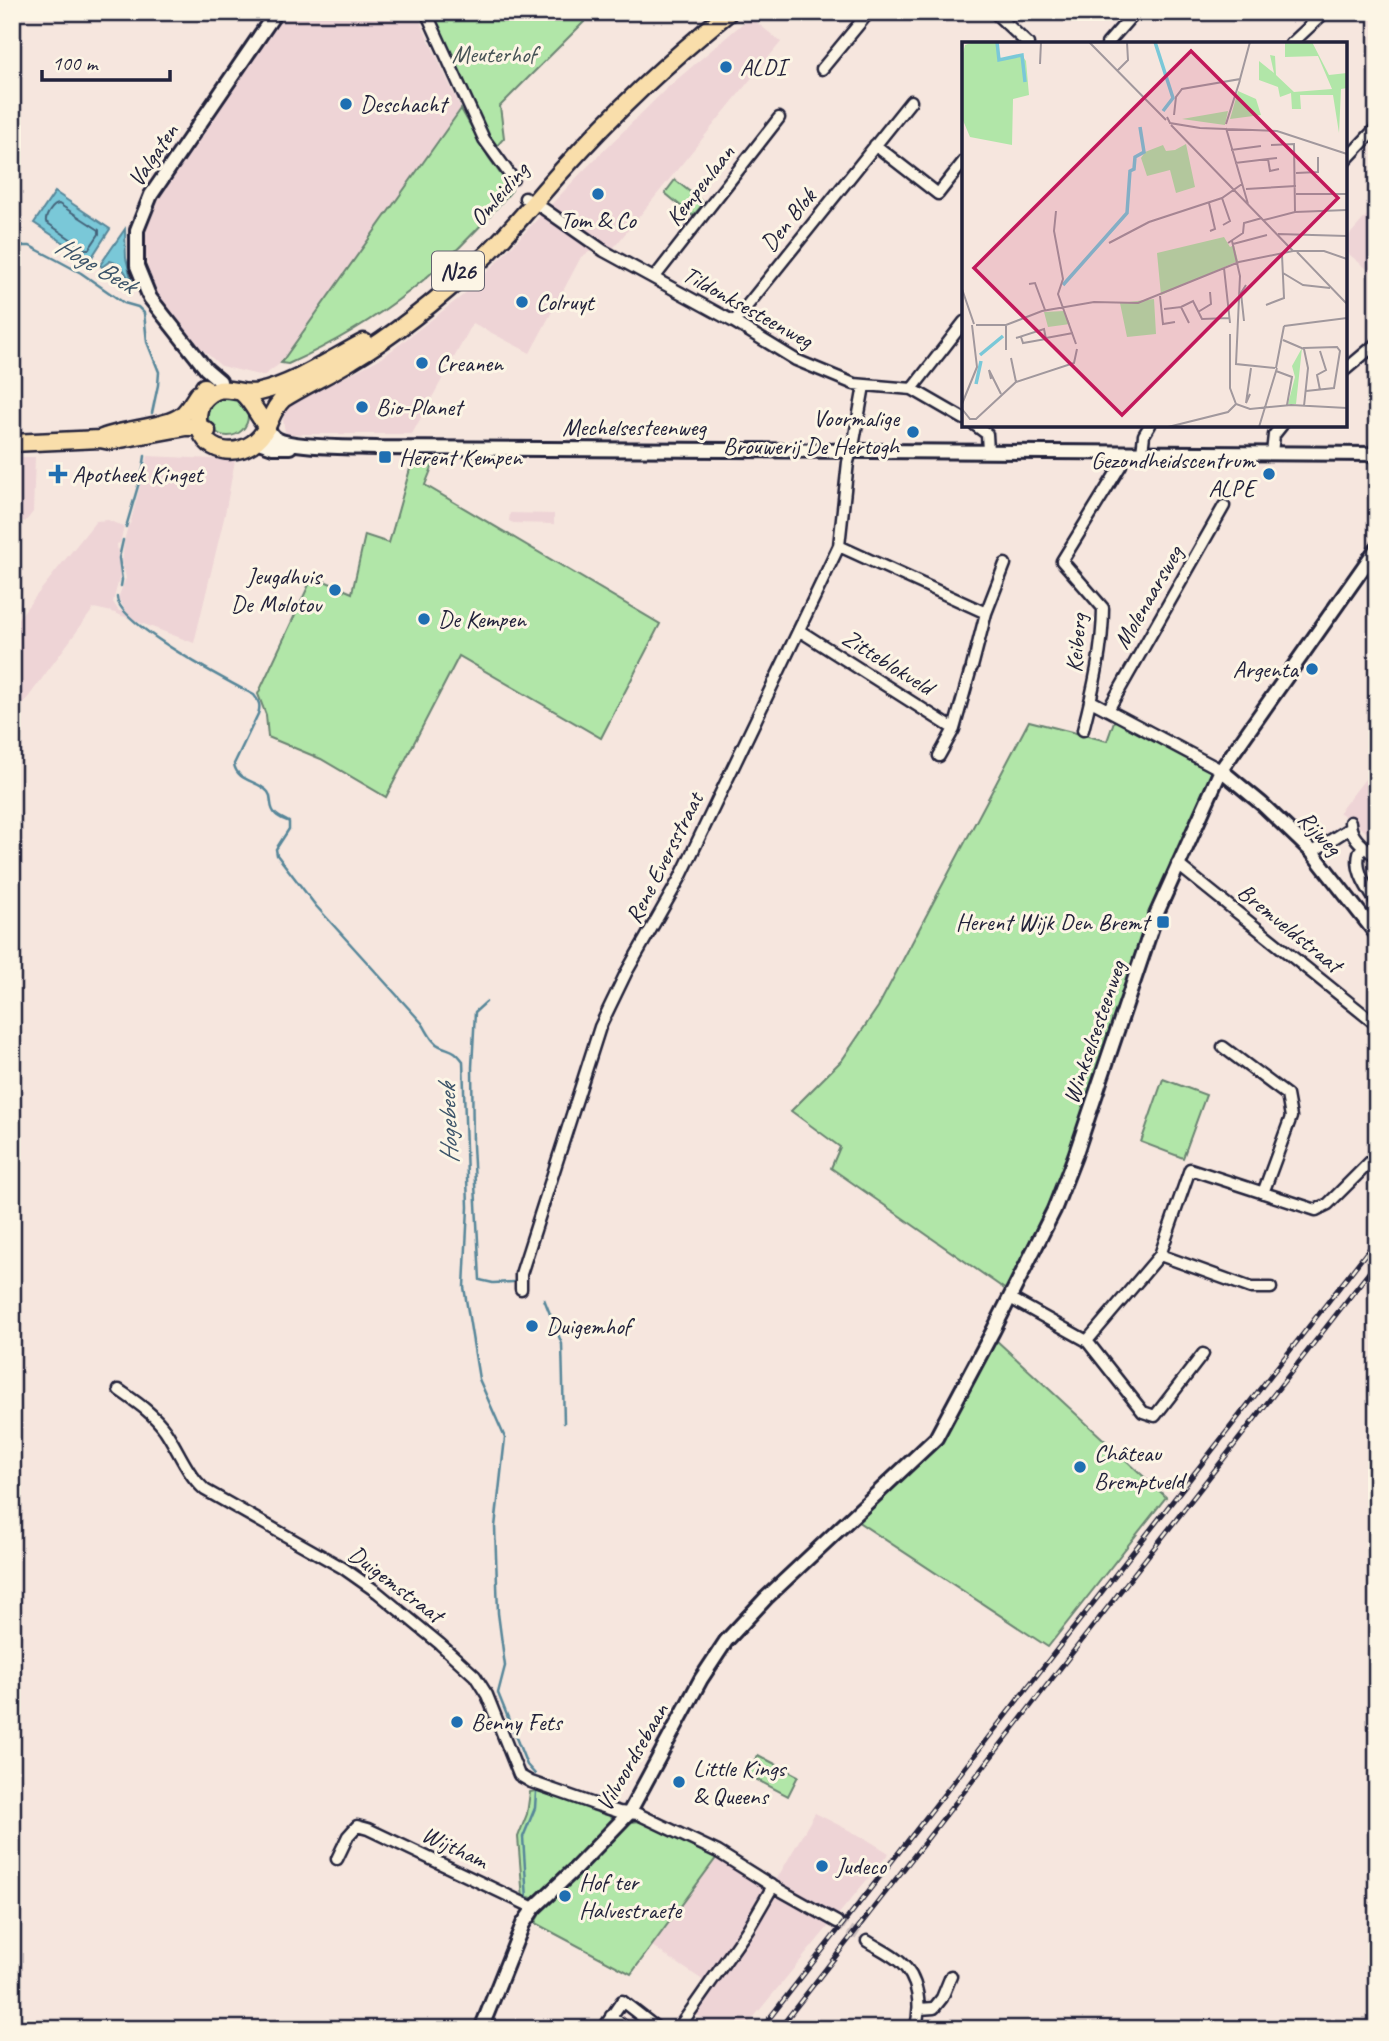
<svg xmlns="http://www.w3.org/2000/svg" width="1389" height="2041" viewBox="0 0 1389 2041" font-family="Caveat,sans-serif">
  <style>
    .built { fill: #eed4d6 }
    .green { fill: #b1e6a8; stroke: #6a8472; stroke-width: 2 }
    .water { fill: #7ac8d8; stroke: #578699; stroke-width: 2 }
    .lines { fill: none; stroke-linecap: round; stroke-linejoin: round }
    .shore { stroke: #45647a; stroke-width: 2 }
    .stream { stroke: #578699; stroke-width: 2.5 }
    .minor-tunnel { stroke: #ccbfbd; stroke-width: 10; stroke-dasharray: 10 5; stroke-linecap: butt }
    .minor-casing { stroke: #22223b; stroke-width: 15 }
    .tertiary-casing { stroke: #22223b; stroke-width: 18 }
    .primary-casing { stroke: #22223b; stroke-width: 21 }
    .minor { stroke: #fcf5e5; stroke-width: 10 }
    .tertiary { stroke: #fcf5e5; stroke-width: 12 }
    .primary { stroke: #f9deab; stroke-width: 16 }
    .rail-casing { stroke: #22223b; stroke-width: 5 }
    .rail { stroke: #fcf5e5; stroke-width: 2.5; stroke-dasharray: 8; stroke-linecap: butt }
    .poi-dot { fill: #1f6fb2; stroke: #fcf5e5; stroke-width: 2.5 }
    .labels { text-anchor: middle; dominant-baseline: central; stroke-width: 6; stroke-linejoin: round; paint-order: stroke }
    .shield { fill: #fcf5e5; stroke: #63616e; stroke-width: 2 }
    .shield-label { font-size: 23px; font-weight: bold; fill: #22223b }
    .park-label { font-size: 24px; fill: #465356; stroke: #fcf5e5 }
    .poi-label { font-size: 24px; fill: #22223b; stroke: #fcf5e5; text-anchor: start }
    .street-label { font-size: 24px; fill: #22223b; stroke: #fcf5e5 }
    .water-label { font-size: 26px; font-style: italic; fill: #3c546a; stroke: #fcf5e5 }
    .inset-river { fill: none; stroke: #7ac8d8; stroke-width: 3.5 }
    .inset-road { fill: none; stroke: #a1989d; stroke-width: 2 }
    .view { fill: #c2185b; fill-opacity: 0.15; stroke: #c2185b; stroke-width: 3.5 }
    .inset-edge { fill: none; stroke: #22223b; stroke-width: 3.5 }
  </style>
  <rect width="100%" height="100%" fill="#f6e6de"/>
  <filter id="ink" filterUnits="userSpaceOnUse"><feTurbulence type="fractalNoise" baseFrequency=".0143" numOctaves="2"/><feDisplacementMap in="SourceGraphic" scale="14" xChannelSelector="R" yChannelSelector="G"/><feConvolveMatrix kernelMatrix="1 2 1 2 8 2 1 2 1" color-interpolation-filters="sRGB"/></filter>
  <g filter="url(#ink)">
    <path class="built" d="M285 12H416L461 109 281 363 263 376 221 366 202 349 159 296 149 274 144 246 148 222 156 201Z
      M750 17 781 42 607 256 594 249 581 257 530 353 473 323 412 434H288L285 432 283 420 284 412 287 407 383 357 462 296 492 267 582 172 667 88Z
      M1368 214 1377 222V277L1345 251V240Z
      M148 456 235 460 225 514 194 643 112 612 94 608 21 707 12 701V626L96 521 108 520 124 527 120 543 117 544 120 575 113 602 119 611H126L118 598 126 578 122 564 124 541 128 526 130 524Z
      M12 457H35L33 512 25 522 12 513Z
      M510 513 554 514V524L513 523 509 521Z
      M1377 764V840L1339 812Z
      M815 1813 866 1839 889 1853 744 2029H716L686 2007 704 1981 652 1946 716 1858 771 1889Z"/>
    <path class="green" d="M431 12H594L500 106 504 138 496 147 484 133Z
      M461 109 489 158 512 190C447 268 381 322 288 364L281 363Z
      M675 180 704 203 693 216 665 193Z
      M208 416a20 20 0 1 1 40 0a20 20 0 1 1-40 0Z
      M435 460 425 485 660 624 601 738 459 656 386 797 321 759 268 737 266 715 258 694 313 576 352 593 365 535 389 543 412 462Z
      M1118 710 1116 718 1214 770 1159 891 1057 1185 1006 1290 831 1168 840 1147 791 1111 842 1060 878 1007 1029 721 1107 741Z
      M1163 1079 1206 1095 1183 1158 1141 1142Z
      M996 1340 1166 1497 1048 1647 857 1521 941 1441Z
      M758 1755 798 1776 788 1796 748 1775Z
      M541 1790 613 1815 615 1822 575 1864 535 1899 529 1897 523 1899 518 1837 527 1814 530 1792Z
      M640 1821 716 1858 631 1974 535 1923 543 1907 625 1823Z"/>
    <path class="water" d="M55 192 110 229 90 260 34 223Z
      M125 229 126 258 134 290C127 277 126 266 110 261L102 267 100 265Z"/>
    <g class="lines">
      <path class="shore" d="M59 204 99 230V234L89 249H85L46 222C45 216 53 204 59 204Z"/>
      <path class="stream" d="M12 242 22 246H30L55 259 81 273 124 303 138 307 144 313 147 342 159 372 158 385 152 413
        M126 527 143 469 145 456
        M121 586 122 580 119 558 123 540
        M117 597C117 623 229 682 254 695 259 701 261 706 258 714L234 764C237 782 258 780 268 792 271 796 270 798 271 803 272 815 279 817 289 822V829L276 849 277 855 316 906 422 1023C427 1030 432 1043 440 1046 452 1051 454 1049 463 1061L468 1207 464 1287 479 1379 505 1438 495 1527 498 1613 505 1666 498 1693 527 1765 535 1774
        M486 1002 475 1012 472 1067 473 1145 480 1280 493 1283 513 1282
        M544 1299 562 1344 564 1423
        M527 1899 523 1837 535 1808 536 1792"/>
      <path class="minor-tunnel" d="M837 1922 867 1941"/>
      <g class="minor-casing">
        <path id="minor" d="M426 12 484 139 513 179
          M994 12 1028 44
          M1107 44 1135 12
          M1291 44 1325 12
          M822 69 869 12
          M875 145 938 194 964 161
          M1345 161 1377 127
          M525 198 534 202 604 251 734 322 796 360 854 384 912 389 964 419
          M654 278 779 118
          M734 322 911 101
          M1345 370 1377 343
          M912 389 964 322
          M975 425 987 434 988 451
          M1142 452 1144 435 1150 425
          M1272 453 1274 435 1282 425
          M839 546 986 613 972 667
          M986 613 1005 564
          M800 631 954 729 939 756
          M1091 701 1221 770
          M1108 710 1224 506
          M954 729 970 672
          M1083 730C1093 691 1103 648 1103 608L1062 561 1121 465 1122 452
          M1350 822C1350 837 1363 846 1373 854
          M1363 846C1350 864 1366 887 1377 903
          M1312 852 1350 828
          M1177 864 1377 1025
          M1223 1047 1287 1095 1291 1117 1263 1193
          M1160 1255 1190 1169 1316 1210 1328 1204 1377 1155
          M521 1289V1274L600 1027 626 973 680 878 839 546 848 462 854 441 864 386
          M1010 1298 1087 1341 1143 1412 1155 1416 1203 1354
          M1087 1341 1160 1255 1251 1288H1271
          M119 1390C136 1402 153 1413 165 1430 179 1451 186 1473 205 1490L343 1568 377 1592 440 1644 475 1676 487 1695 519 1775 531 1782 594 1804 619 1812 638 1814 718 1852 769 1884 837 1922
          M337 1859 348 1836 357 1826 368 1829 534 1908
          M867 1941C878 1948 891 1954 900 1962 919 1978 922 2007 915 2029
          M919 2009 934 2008 942 1998 951 1976
          M611 2016 627 2029
          M603 2029 622 2001 658 2029
          M678 2029 748 1929 773 1886"/>
      </g>
      <g class="tertiary-casing">
        <path id="tertiary" d="M220 381 206 369 150 298 137 266V230L151 195 276 12
          M267 427C269 431 273 437 277 439 291 448 357 447 377 448L1377 454
          M256 441 273 447H290
          M1221 770 1262 804 1312 852 1377 935
          M481 2029 523 1924 534 1908 575 1869 629 1813 701 1679 726 1641 766 1598 936 1438 993 1331 1054 1210 1075 1156 1156 915 1221 770 1377 548"/>
      </g>
      <g class="primary-casing">
        <path id="primary" d="M204 387C204 399 197 408 198 420 201 454 239 460 260 437 271 425 270 411 283 399 305 385 330 374 352 360 399 332 442 296 482 259 513 230 538 196 567 165 617 109 671 59 729 12
          M242 393C251 400 259 417 267 427
          M203 401C223 378 236 397 259 392 293 385 333 358 364 342
          M100 439C121 429 166 428 181 416 188 411 193 401 198 394
          M12 443 100 439 110 441 186 427H199L207 431"/>
      </g>
      <use href="#minor" class="minor"/>
      <use href="#tertiary" class="tertiary"/>
      <use href="#primary" class="primary"/>
      <g class="rail-casing">
        <path id="rail" d="M761 2029 1377 1239
          M779 2029 1377 1262"/>
      </g>
      <use href="#rail" class="rail"/>
    </g>
  </g>
  <g class="poi-dot">
    <circle cx="726" cy="67" r="7"/>
    <circle cx="346" cy="104" r="7"/>
    <circle cx="598" cy="194" r="7"/>
    <circle cx="522" cy="302" r="7"/>
    <circle cx="422" cy="363" r="7"/>
    <circle cx="362" cy="407" r="7"/>
    <circle cx="913" cy="432" r="7"/>
    <rect x="378" y="450" width="14" height="14" rx="3.5"/>
    <path d="M54.5 463.5h7v7h7v7h-7v7h-7v-7h-7v-7h7z"/>
    <circle cx="1269" cy="474" r="7"/>
    <circle cx="335" cy="590" r="7"/>
    <circle cx="424" cy="619" r="7"/>
    <circle cx="1312" cy="669" r="7"/>
    <rect x="1156" y="915" width="14" height="14" rx="3.5"/>
    <circle cx="532" cy="1326" r="7"/>
    <circle cx="1080" cy="1467" r="7"/>
    <circle cx="457" cy="1722" r="7"/>
    <circle cx="679" cy="1782" r="7"/>
    <circle cx="822" cy="1866" r="7"/>
    <circle cx="565" cy="1896" r="7"/>
  </g>
  <g class="labels">
    <rect class="shield" x="432" y="251.5" width="52" height="39" rx="5"/>
    <g class="shield-label">
      <text x="458" y="271">N26</text>
    </g>
    <g class="park-label">
      <text x="494" y="54">Meuterhof</text>
    </g>
    <g class="poi-label">
      <text x="740" y="67">ALDI</text>
      <text x="360" y="104">Deschacht</text>
      <text x="598" y="220" text-anchor="middle">Tom &amp; Co</text>
      <text x="536" y="302">Colruyt</text>
      <text x="436" y="363">Creanen</text>
      <text x="376" y="407">Bio-Planet</text>
      <text x="899" y="418" text-anchor="end">Voormalige<tspan x="899" dy="28">Brouwerij De Hertogh</tspan></text>
      <text x="399" y="457">Herent Kempen</text>
      <text x="1255" y="460" text-anchor="end">Gezondheidscentrum<tspan x="1255" dy="28">ALPE</tspan></text>
      <text x="72" y="474">Apotheek Kinget</text>
      <text x="321" y="576" text-anchor="end">Jeugdhuis<tspan x="321" dy="28">De Molotov</tspan></text>
      <text x="438" y="619">De Kempen</text>
      <text x="1298" y="669" text-anchor="end">Argenta</text>
      <text x="1149" y="922" text-anchor="end">Herent Wijk Den Bremt</text>
      <text x="546" y="1326">Duigemhof</text>
      <text x="1094" y="1453">Château<tspan x="1094" dy="28">Bremptveld</tspan></text>
      <text x="471" y="1722">Benny Fets</text>
      <text x="693" y="1768">Little Kings<tspan x="693" dy="28">&amp; Queens</tspan></text>
      <text x="836" y="1866">Judeco</text>
      <text x="579" y="1882">Hof ter<tspan x="579" dy="28">Halvestraete</tspan></text>
    </g>
    <g class="street-label">
      <text transform="translate(153 155) rotate(-56)">Valgaten</text>
      <text transform="translate(700 185) rotate(-52)">Kempenlaan</text>
      <text transform="translate(499 194) rotate(-49)">Omleiding</text>
      <text transform="translate(788 220) rotate(-51)">Den Blok</text>
      <text transform="translate(748 307) rotate(29)">Tildonksesteenweg</text>
      <text x="634" y="427">Mechelsesteenweg</text>
      <text transform="translate(1148 597) rotate(-60)">Molenaarsweg</text>
      <text transform="translate(1076 643) rotate(-85)">Keiberg</text>
      <text transform="translate(888 662) rotate(32)">Zitteblokveld</text>
      <text transform="translate(1320 833) rotate(47)">Rijweg</text>
      <text transform="translate(664 858) rotate(-63)">Rene Eversstraat</text>
      <text transform="translate(1290 928) rotate(39)">Bremveldstraat</text>
      <text transform="translate(1094 1032) rotate(-71)">Winkselsesteenweg</text>
      <text transform="translate(396 1584) rotate(37)">Duigemstraat</text>
      <text transform="translate(632 1757) rotate(-60)">Vilvoordsebaan</text>
      <text transform="translate(455 1847) rotate(25)">Wijtham</text>
    </g>
    <g class="water-label">
      <text transform="translate(96 265) rotate(30)">Hoge Beek</text>
      <text transform="translate(448 1124) rotate(-92)">Hogebeek</text>
    </g>
  </g>
  <g transform="translate(962 42)">
    <rect width="385" height="385" fill="#f6e6de"/>
    <path d="M12 0H35L38 19 59 12 64 19 67 53 51 57 50 103 8 95 0 76V15L3 3ZM323 0H350L367 33 385 31V46L379 47 377 91 371 53H338L339 67H330L329 51 318 55 316 45 297 38V19L312 31 308 13 313 14 314 33 332 50 370 47 356 14 323 15ZM276 49 294 57 299 73 268 77ZM266 69 263 83 220 77ZM224 102 233 145 214 151 208 128 185 134 179 116 183 110 201 103 204 109 213 108ZM262 195 268 205 272 203 276 219 199 253 195 211ZM192 257 194 292 165 295 158 261ZM102 269 108 282 86 285 82 270ZM340 306 334 362H326L333 335 330 324Z" fill="#b1e6a8"/>
    <path class="inset-river" d="M35 0 37 18 60 13 63 40M193 0 211 56 201 69M101 243 165 171 168 129 172 127 173 115 182 110 178 85M18 313 41 294M14 342 19 319"/>
    <path class="inset-road" d="M127 0 204 78M78 22 79 0M155 29 166 18 165 0M212 73 214 55 220 47 278 37 288 0M205 75 208 81 238 86 315 89 385 112M264 82 278 38M209 83 331 209M264 86 286 162M309 103 332 102 333 170M269 108 299 104M306 117 308 129 317 127M273 121 315 116M334 131 356 130V115M284 147 334 144M334 152H385M260 156 268 179 261 183M247 161 253 187 248 189M94 169 92 189 101 237 96 252 114 302M302 178 333 170 385 168M316 192 385 194M270 199 278 234 274 322 313 326M147 201 187 180 260 156 280 142M266 201 281 191 282 181 300 176M271 202 305 193M335 210 385 262M262 226 268 281M321 231 341 243 368 246M67 242 73 241 83 268M0 247 12 282M198 254 201 282 213 280M304 263 322 256 320 213M219 265 231 259 240 277 267 276M202 267 219 265 227 281M236 270 249 262 248 250M282 279 279 251 284 243M14 283H44L80 269 132 260 176 261 277 220 331 209H362L385 217M44 283V308M322 284 385 276M268 292V346L274 362 288 367 329 363 385 366M54 296 82 287 84 297 61 301 59 295M84 296 111 291M321 298 342 307 346 326 342 364M341 306 375 305 378 309 372 346 344 349M49 316 54 340M314 326 322 284M314 329 330 335 325 363M29 337 27 328 39 352M358 348 355 333 364 328 358 309M288 352 284 361 289 326M0 362 15 325 10 283M0 367 8 377H14L54 340 112 321 115 307M206 385 266 370 274 362M297 385 315 326"/>
    <path class="view" d="M229 9 376 156 160 373 12 226Z"/>
    <rect width="385" height="385" class="inset-edge"/>
  </g>
  <rect width="1389" height="2041" fill="none" stroke="#fcf5e5" stroke-width="42"/>
  <rect x="21" y="21" width="1347" height="1999" fill="none" stroke="#22223b" stroke-width="2.5" filter="url(#ink)"/>
  <path d="M42 70v10h128v-10" fill="none" stroke="#22223b" stroke-width="3.5"/>
  <text x="52" y="70" font-size="21" fill="#22223b" stroke="#fcf5e5" stroke-width="5" paint-order="stroke">100 m</text>
</svg>
